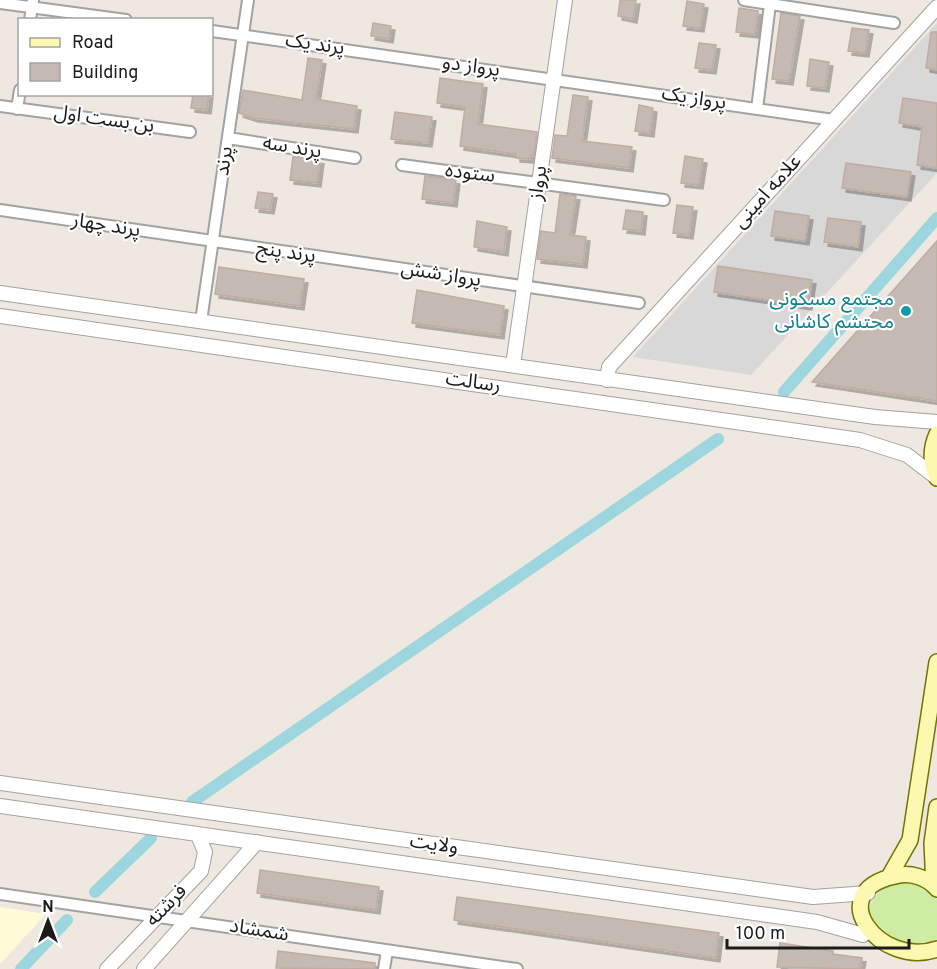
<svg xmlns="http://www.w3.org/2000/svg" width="937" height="969" viewBox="0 0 937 969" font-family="Overpass,'Noto Sans Arabic',sans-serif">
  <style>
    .residential { fill: #d9d8d8 }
    .education { fill: #fffbd7 }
    .grass { fill: #ceeca2 }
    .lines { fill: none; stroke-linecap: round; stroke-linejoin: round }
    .canal { stroke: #9dd6de; stroke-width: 12 }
    .building { fill: #c5b9b3; stroke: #c0aca2; stroke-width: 1.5; filter: url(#shadow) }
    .minor-casing { stroke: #a2a2a2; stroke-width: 14 }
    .tertiary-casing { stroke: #a2a2a2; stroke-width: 16 }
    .secondary-casing { stroke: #747400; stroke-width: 18 }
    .minor { stroke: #fff; stroke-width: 10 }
    .tertiary { stroke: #fff; stroke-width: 14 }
    .secondary { stroke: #fdf8af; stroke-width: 15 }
    .culture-dot { fill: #0f9aa8; stroke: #fff; stroke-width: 2 }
    .labels { text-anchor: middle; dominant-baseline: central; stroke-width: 4.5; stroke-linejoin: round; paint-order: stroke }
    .street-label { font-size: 20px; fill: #1b1b1b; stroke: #fff }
    .culture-label { font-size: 20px; fill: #0d838f; stroke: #fff; text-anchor: end }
  </style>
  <defs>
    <filter id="shadow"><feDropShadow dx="4" dy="4" stdDeviation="0" flood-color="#0004"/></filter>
  </defs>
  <rect width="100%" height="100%" fill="#eee8e0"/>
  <path class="residential" d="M937 23V173L751 375 633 357Z"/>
  <path class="education" d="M0 907 46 914 0 964Z"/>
  <path class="grass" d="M909 881 921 884 937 899V939L929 948 905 957 867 915C873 893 886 882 909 881Z"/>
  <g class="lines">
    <path class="canal" d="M784 392 937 218
      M192 802 718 439
      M95 892 151 838
      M21 969 67 920"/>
  </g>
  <path class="building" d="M620 0H636L633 19 618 16Z
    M687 1 704 4 700 28 683 26Z
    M739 8 758 11 755 34 736 32Z
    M781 13 800 16 789 81 772 79Z
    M373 23 391 26 389 39 371 36Z
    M852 28 869 30 865 53 848 51Z
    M931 32H937V70L926 68Z
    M699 43 716 45 712 70 695 68Z
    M308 58 322 60 316 99 357 106 354 129 254 118 239 113 243 90 302 100Z
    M810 59 829 62 825 88 807 86Z
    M440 78 483 84 478 124 537 132 534 156 531 155 530 159 516 158V154L460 146 465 107 437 103Z
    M193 94H209L207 110 191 108Z
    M573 95 588 97 582 141 632 147 629 168 552 158 555 135 567 136Z
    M903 98 937 103V168L917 165 922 127 899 123Z
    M639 105 653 108 650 133 635 131Z
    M395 112 432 117 428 143 391 139Z
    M293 156 320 160 317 183 290 180Z
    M685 156 703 159 699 185 681 183Z
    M846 163 911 172 907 197 842 188Z
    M425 176 456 180 453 203 422 199Z
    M258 192 273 194 270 210 255 208Z
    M560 194 576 196 570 235 586 237 583 264 537 259 541 231 555 233Z
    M677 205 693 207 689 235 673 233Z
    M626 210 643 212 641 231 623 229Z
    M775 211 809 216 805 241 771 236Z
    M828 218 861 222 858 247 824 242Z
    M477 221 507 227 504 252 474 247Z
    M937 241V401L812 382 897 286Z
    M718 266 812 280 808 306 714 292Z
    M219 267 304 279 300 306 215 294Z
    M417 290 504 306 500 335 412 323Z
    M260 870 379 887 376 910 257 893Z
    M457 897 719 933 716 958 454 920Z
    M780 943 833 951V954L862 958 860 969 777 967Z
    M278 951 375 963V969L276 968Z"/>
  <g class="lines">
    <g class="minor-casing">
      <path id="minor" d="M744 0 894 23
        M0 3 126 20
        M30 20 33 0
        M212 31 834 120
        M0 106 190 132
        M17 109 20 90
        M757 109 770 4
        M228 138 355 158
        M402 165 664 200
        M0 210 639 303
        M201 321 248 0
        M0 894 517 969
        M384 969 387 951"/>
    </g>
    <g class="tertiary-casing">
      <path id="tertiary" d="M0 293 875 417 937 422
        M0 316 860 440 907 455 937 478
        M513 365 565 0
        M607 380 609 367 937 7
        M0 783 813 897 868 893
        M0 806 817 922 863 935
        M107 969 201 871 205 852 198 835
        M144 969 257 842"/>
    </g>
    <g class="secondary-casing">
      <path id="secondary" d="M937 434C930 450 931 462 937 478
        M889 877 910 840 937 662
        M934 885 932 843 937 807
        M937 889C927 877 910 872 895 876 821 892 880 969 937 949"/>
    </g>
    <use href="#minor" class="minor"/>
    <use href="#tertiary" class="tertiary"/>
    <use href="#secondary" class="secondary"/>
  </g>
  <circle class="culture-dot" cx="906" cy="311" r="6"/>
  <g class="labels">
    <g class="street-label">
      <text transform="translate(315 45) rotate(8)">پرند یک</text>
      <text transform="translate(471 67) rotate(8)">پرواز دو</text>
      <text transform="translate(694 99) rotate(9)">پرواز یک</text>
      <text transform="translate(104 120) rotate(8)">بن بست اول</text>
      <text transform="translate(292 148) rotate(9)">پرند سه</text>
      <text transform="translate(225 161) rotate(-82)">پرند</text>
      <text transform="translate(470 174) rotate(7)">ستوده</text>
      <text transform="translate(539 183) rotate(-82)">پرواز</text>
      <text transform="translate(768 192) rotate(-48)">علامه امینی</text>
      <text transform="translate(106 226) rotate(9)">پرند چهار</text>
      <text transform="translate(286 253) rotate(8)">پرند پنج</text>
      <text transform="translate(441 275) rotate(9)">پرواز شش</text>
      <text transform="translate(473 383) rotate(8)">رسالت</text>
      <text transform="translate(434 845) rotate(8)">ولایت</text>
      <text transform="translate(167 906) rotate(-46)">فرشته</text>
      <text transform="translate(259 931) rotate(9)">شمشاد</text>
    </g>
    <g class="culture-label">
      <text x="894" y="300">مجتمع مسکونی<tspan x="894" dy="23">محتشم کاشانی</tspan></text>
    </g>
  </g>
  <rect x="18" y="18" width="195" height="78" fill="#ffffff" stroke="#a4a4a4" stroke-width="1.5"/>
  <rect x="30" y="38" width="30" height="9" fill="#fdf8af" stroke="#a4a4a4" stroke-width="1.5"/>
  <text x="72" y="48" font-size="18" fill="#1b1b1b">Road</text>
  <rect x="30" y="63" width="30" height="18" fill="#c5b9b3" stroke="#a4a4a4" stroke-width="1.5"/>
  <text x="72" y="78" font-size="18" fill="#1b1b1b">Building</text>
  <g transform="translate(48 921)" stroke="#ffffff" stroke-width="4.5" paint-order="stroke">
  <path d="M0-4.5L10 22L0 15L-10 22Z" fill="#1b1b1b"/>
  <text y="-9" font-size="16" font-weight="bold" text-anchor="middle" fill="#1b1b1b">N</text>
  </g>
  <path d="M727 939v9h182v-9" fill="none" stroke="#1b1b1b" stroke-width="3"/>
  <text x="736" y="939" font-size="18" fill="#1b1b1b" stroke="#ffffff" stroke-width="4.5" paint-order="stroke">100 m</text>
</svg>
